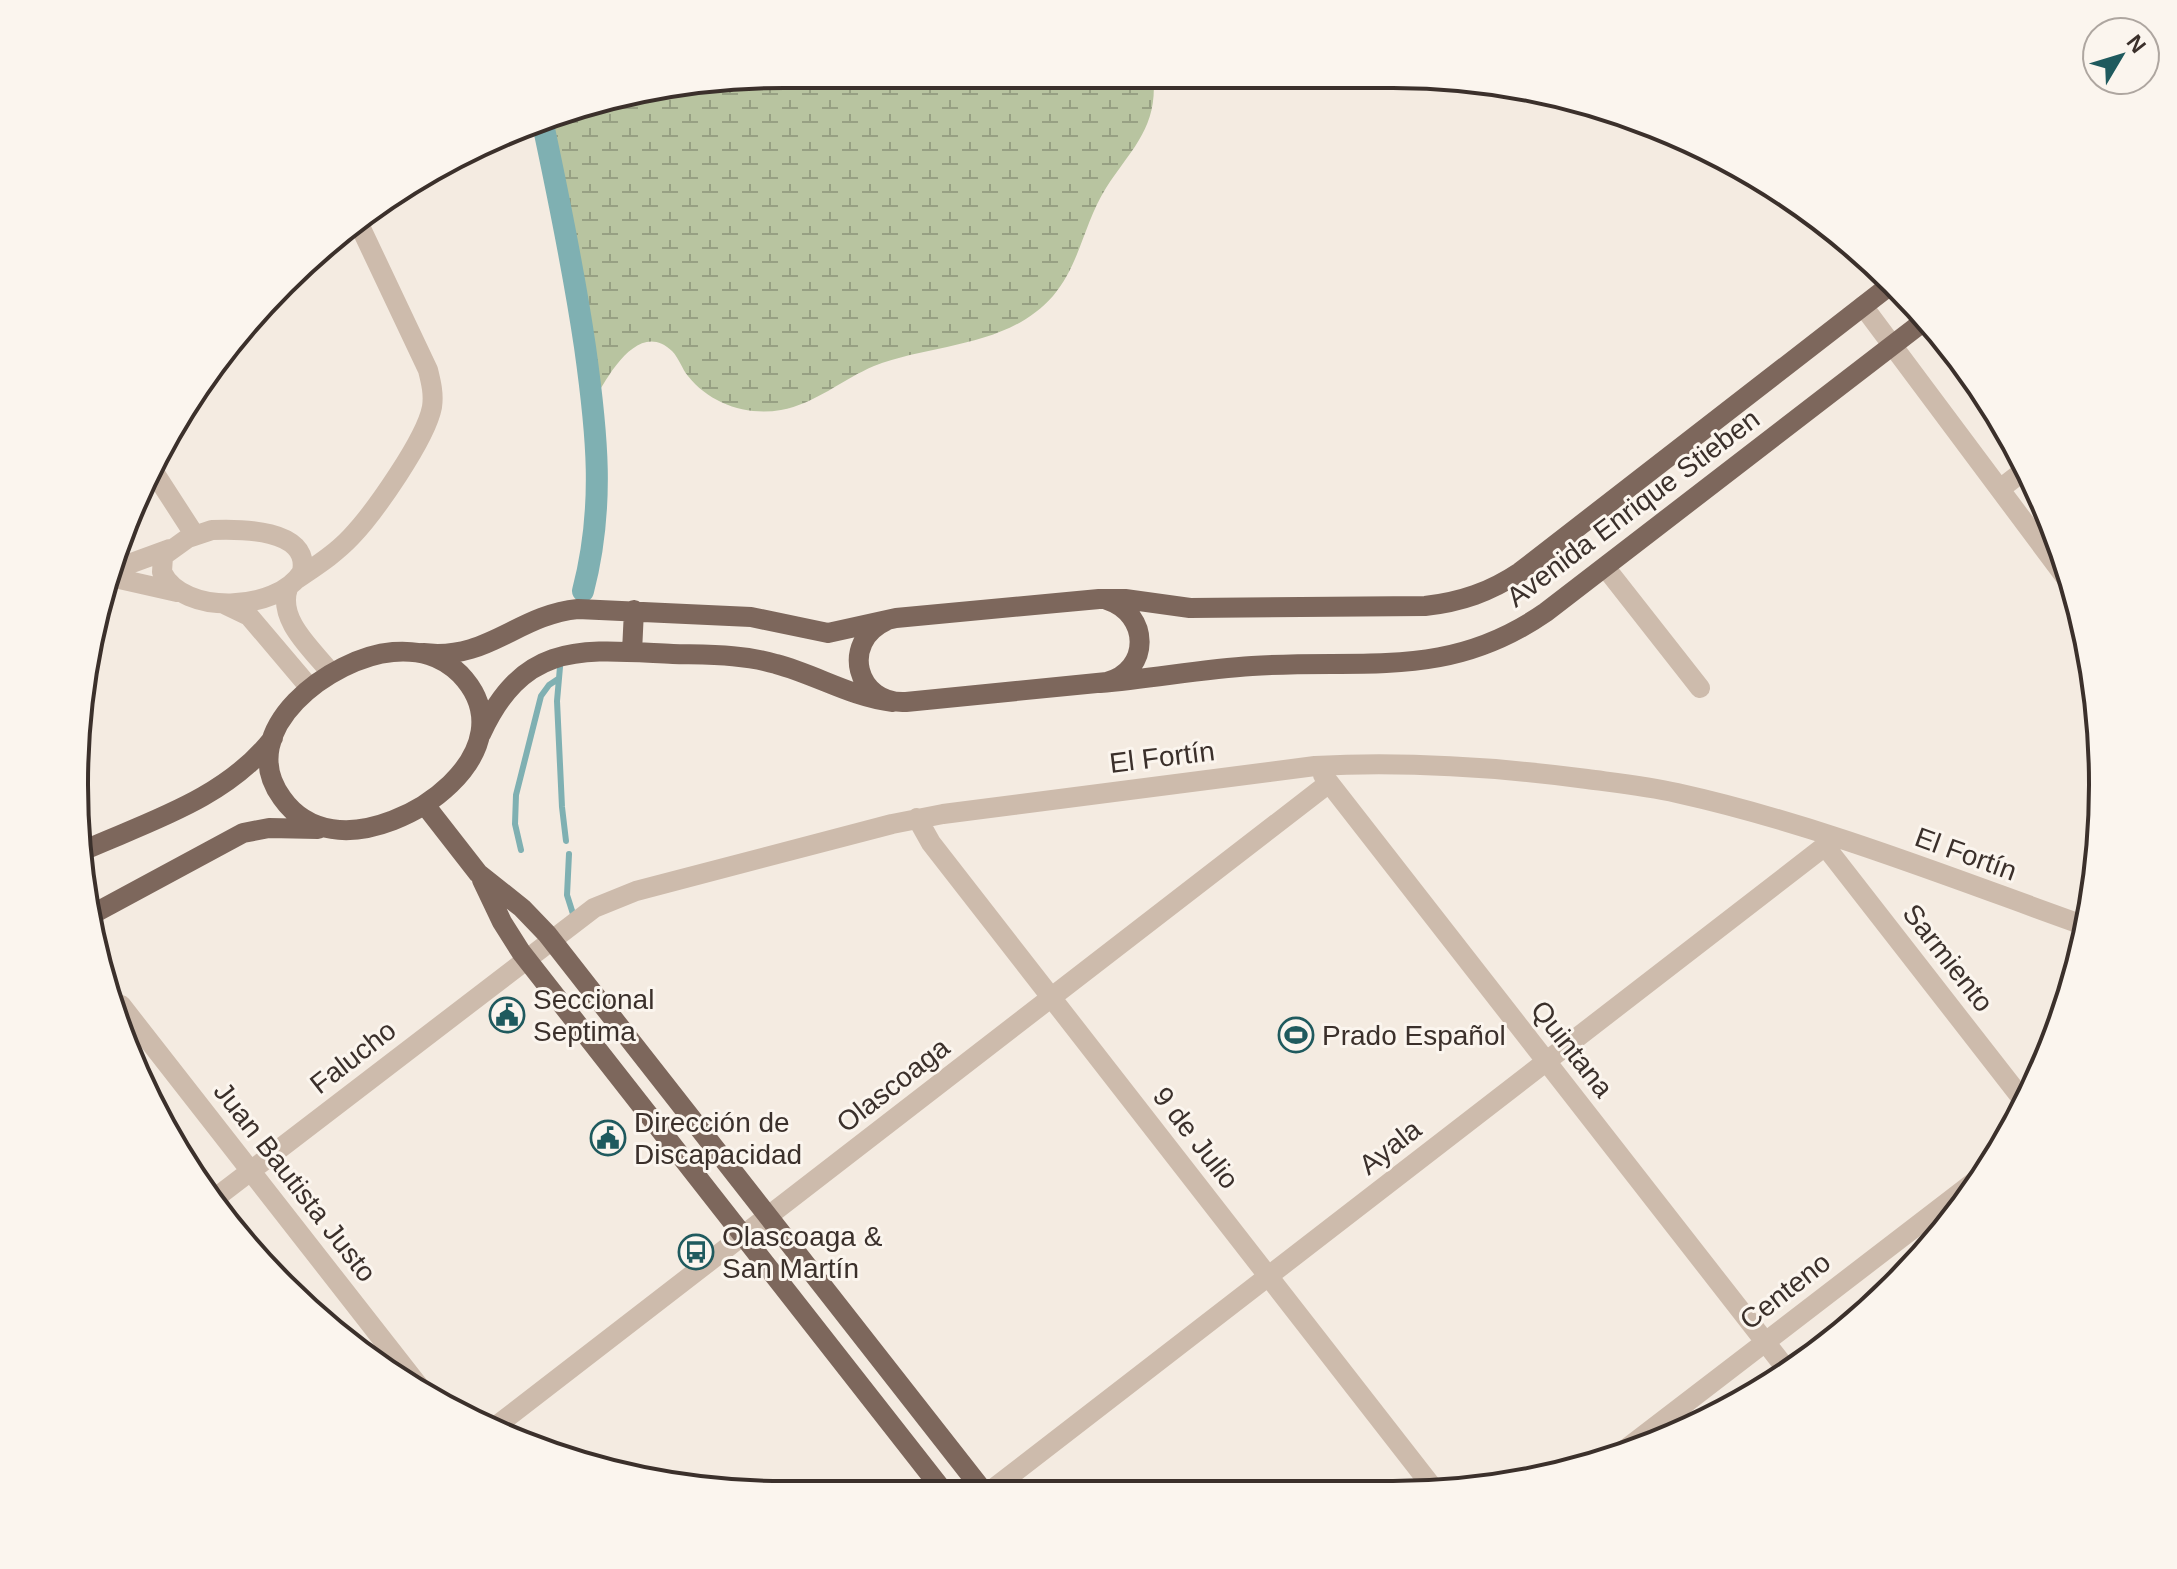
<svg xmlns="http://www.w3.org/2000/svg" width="2177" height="1569" viewBox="0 0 2177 1569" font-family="Helvetica,sans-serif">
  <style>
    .wetland { fill: url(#wetland-marsh) }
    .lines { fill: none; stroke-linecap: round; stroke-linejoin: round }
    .stream { stroke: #7fb0b2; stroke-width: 6 }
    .canal { stroke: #7fb0b2; stroke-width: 22 }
    .minor { stroke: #cdbbac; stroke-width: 20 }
    .major { stroke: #7d675c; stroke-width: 20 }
    .labels { text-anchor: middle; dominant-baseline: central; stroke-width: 6; stroke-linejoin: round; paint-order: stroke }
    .street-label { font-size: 28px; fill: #3b302b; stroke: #fbf5ee }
    .poi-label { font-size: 28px; fill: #3b302b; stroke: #fbf5ee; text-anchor: start }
    .rim { fill: none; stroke: #3b302b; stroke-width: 4 }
  </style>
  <defs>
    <pattern id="wetland-marsh" width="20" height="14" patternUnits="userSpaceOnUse" patternTransform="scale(2)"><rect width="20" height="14" fill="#b8c4a0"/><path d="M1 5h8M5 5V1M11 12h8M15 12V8" fill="none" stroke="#97a083"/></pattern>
  </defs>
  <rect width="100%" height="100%" fill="#f4ebe1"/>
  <path class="wetland" d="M785 74H1153C1159 127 1132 148 1106 188 1084 223 1080 264 1053 296 1007 348 934 343 874 366 843 379 815 404 781 410 747 416 710 404 688 376 682 369 679 358 672 351 638 318 606 379 593 402L572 258 543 124 600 98Z"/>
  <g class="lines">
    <path class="stream" d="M560 667 557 701 562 807 566 841
      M521 850 515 824 516 795 541 696 549 685 558 679
      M569 854 567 895 574 917"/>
    <path class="canal" d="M543 124C559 199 574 272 585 347 597 432 605 507 583 591"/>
    <path class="minor" d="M1863 306 2072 586
      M150 466 194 534
      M2000 489 2026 469
      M212 530C238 529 311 528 302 572 277 612 183 616 162 572L163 556 188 538Z
      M1605 567 1700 688
      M118 568 170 549
      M115 578 177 592
      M297 579C316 566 335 554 351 537 374 513 426 439 432 407 434 394 431 382 428 370L358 222
      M288 588C277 620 312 649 331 673
      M224 604 249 616 310 688
      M1323 775 1784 1366
      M917 818 931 843 1434 1489
      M1825 846 2026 1104
      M121 1005 425 1394
      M214 1199 594 908 636 891 892 824 943 814 1315 766C1408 761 1496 767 1587 779 1617 783 1647 786 1677 793 1817 824 1951 878 2086 926
      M491 1430 1329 783
      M1622 1452 1983 1175
      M989 1492 1825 846"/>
    <path class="major" d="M886 621C840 642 856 705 906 702L1107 682C1151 670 1150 614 1107 600
      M393 652C419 650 441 655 460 674 532 749 405 841 332 829 311 826 294 815 282 798 232 730 332 657 393 652Z
      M632 652 634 610
      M423 653C488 661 517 615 578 609L751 617 828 633 896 618 1099 599H1125L1190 608 1425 606C1461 602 1490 592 1520 572L1889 286
      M1100 683C1151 679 1201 669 1252 666 1363 658 1447 681 1546 612L1928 318
      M481 734C525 639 584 650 673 654 707 655 743 654 776 664 817 675 851 697 893 702
      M425 805 478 873 522 908 547 934 984 1492
      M80 852C147 822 226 799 273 738
      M482 880 502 922 521 952 944 1492
      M91 915 243 833 269 828 318 829"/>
  </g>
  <defs>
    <g id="civic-ring" transform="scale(1.8)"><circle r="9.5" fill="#fbf5ee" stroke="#1f5a5e" stroke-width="1.5"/><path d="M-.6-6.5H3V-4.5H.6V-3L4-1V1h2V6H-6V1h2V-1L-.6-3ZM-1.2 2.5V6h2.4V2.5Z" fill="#1f5a5e"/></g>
    <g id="stadium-ring" transform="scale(1.8)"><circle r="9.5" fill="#fbf5ee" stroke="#1f5a5e" stroke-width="1.5"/><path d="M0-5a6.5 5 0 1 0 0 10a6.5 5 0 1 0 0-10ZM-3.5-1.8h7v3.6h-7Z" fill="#1f5a5e"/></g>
    <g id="bus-ring" transform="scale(1.8)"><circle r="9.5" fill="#fbf5ee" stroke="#1f5a5e" stroke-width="1.5"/><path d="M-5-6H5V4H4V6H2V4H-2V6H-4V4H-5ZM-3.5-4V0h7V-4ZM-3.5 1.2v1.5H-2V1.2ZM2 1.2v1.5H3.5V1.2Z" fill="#1f5a5e"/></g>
  </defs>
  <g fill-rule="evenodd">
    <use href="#civic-ring" x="507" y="1015"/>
    <use href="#stadium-ring" x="1296" y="1035"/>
    <use href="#civic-ring" x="608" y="1138"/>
    <use href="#bus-ring" x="696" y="1252"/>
  </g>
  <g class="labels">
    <g class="street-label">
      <text transform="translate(1633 508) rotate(-37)">Avenida Enrique Stieben</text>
      <text transform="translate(1162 757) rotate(-7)">El Fortín</text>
      <text transform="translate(1966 854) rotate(20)">El Fortín</text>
      <text transform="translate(1948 958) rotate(52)">Sarmiento</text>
      <text transform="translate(1572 1049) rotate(52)">Quintana</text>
      <text transform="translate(353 1057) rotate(-38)">Falucho</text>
      <text transform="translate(893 1085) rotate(-38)">Olascoaga</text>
      <text transform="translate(1196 1138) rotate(52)">9 de Julio</text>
      <text transform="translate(1390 1147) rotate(-38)">Ayala</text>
      <text transform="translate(295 1182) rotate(52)">Juan Bautista Justo</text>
      <text transform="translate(1785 1291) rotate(-38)">Centeno</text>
    </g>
    <g class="poi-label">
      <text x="533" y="999">Seccional<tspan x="533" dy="32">Septima</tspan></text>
      <text x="1322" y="1035">Prado Español</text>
      <text x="634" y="1122">Dirección de<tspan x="634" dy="32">Discapacidad</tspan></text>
      <text x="722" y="1236">Olascoaga &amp;<tspan x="722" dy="32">San Martín</tspan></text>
    </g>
  </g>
  <path d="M0 0H2177V1569H0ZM784 88H1393A696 696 0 0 1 2089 784V785A696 696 0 0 1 1393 1481H784A696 696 0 0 1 88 785V784A696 696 0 0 1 784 88Z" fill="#fbf5ee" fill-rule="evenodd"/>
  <path class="rim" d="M784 88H1393A696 696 0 0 1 2089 784V785A696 696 0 0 1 1393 1481H784A696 696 0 0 1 88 785V784A696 696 0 0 1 784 88Z"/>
  <g transform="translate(2121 56) rotate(52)"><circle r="38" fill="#fbf5ee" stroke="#aea6a0" stroke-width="2"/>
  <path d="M0-6L14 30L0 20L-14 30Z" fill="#1f5a5e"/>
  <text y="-12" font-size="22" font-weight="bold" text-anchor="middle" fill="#3b302b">N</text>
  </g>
</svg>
